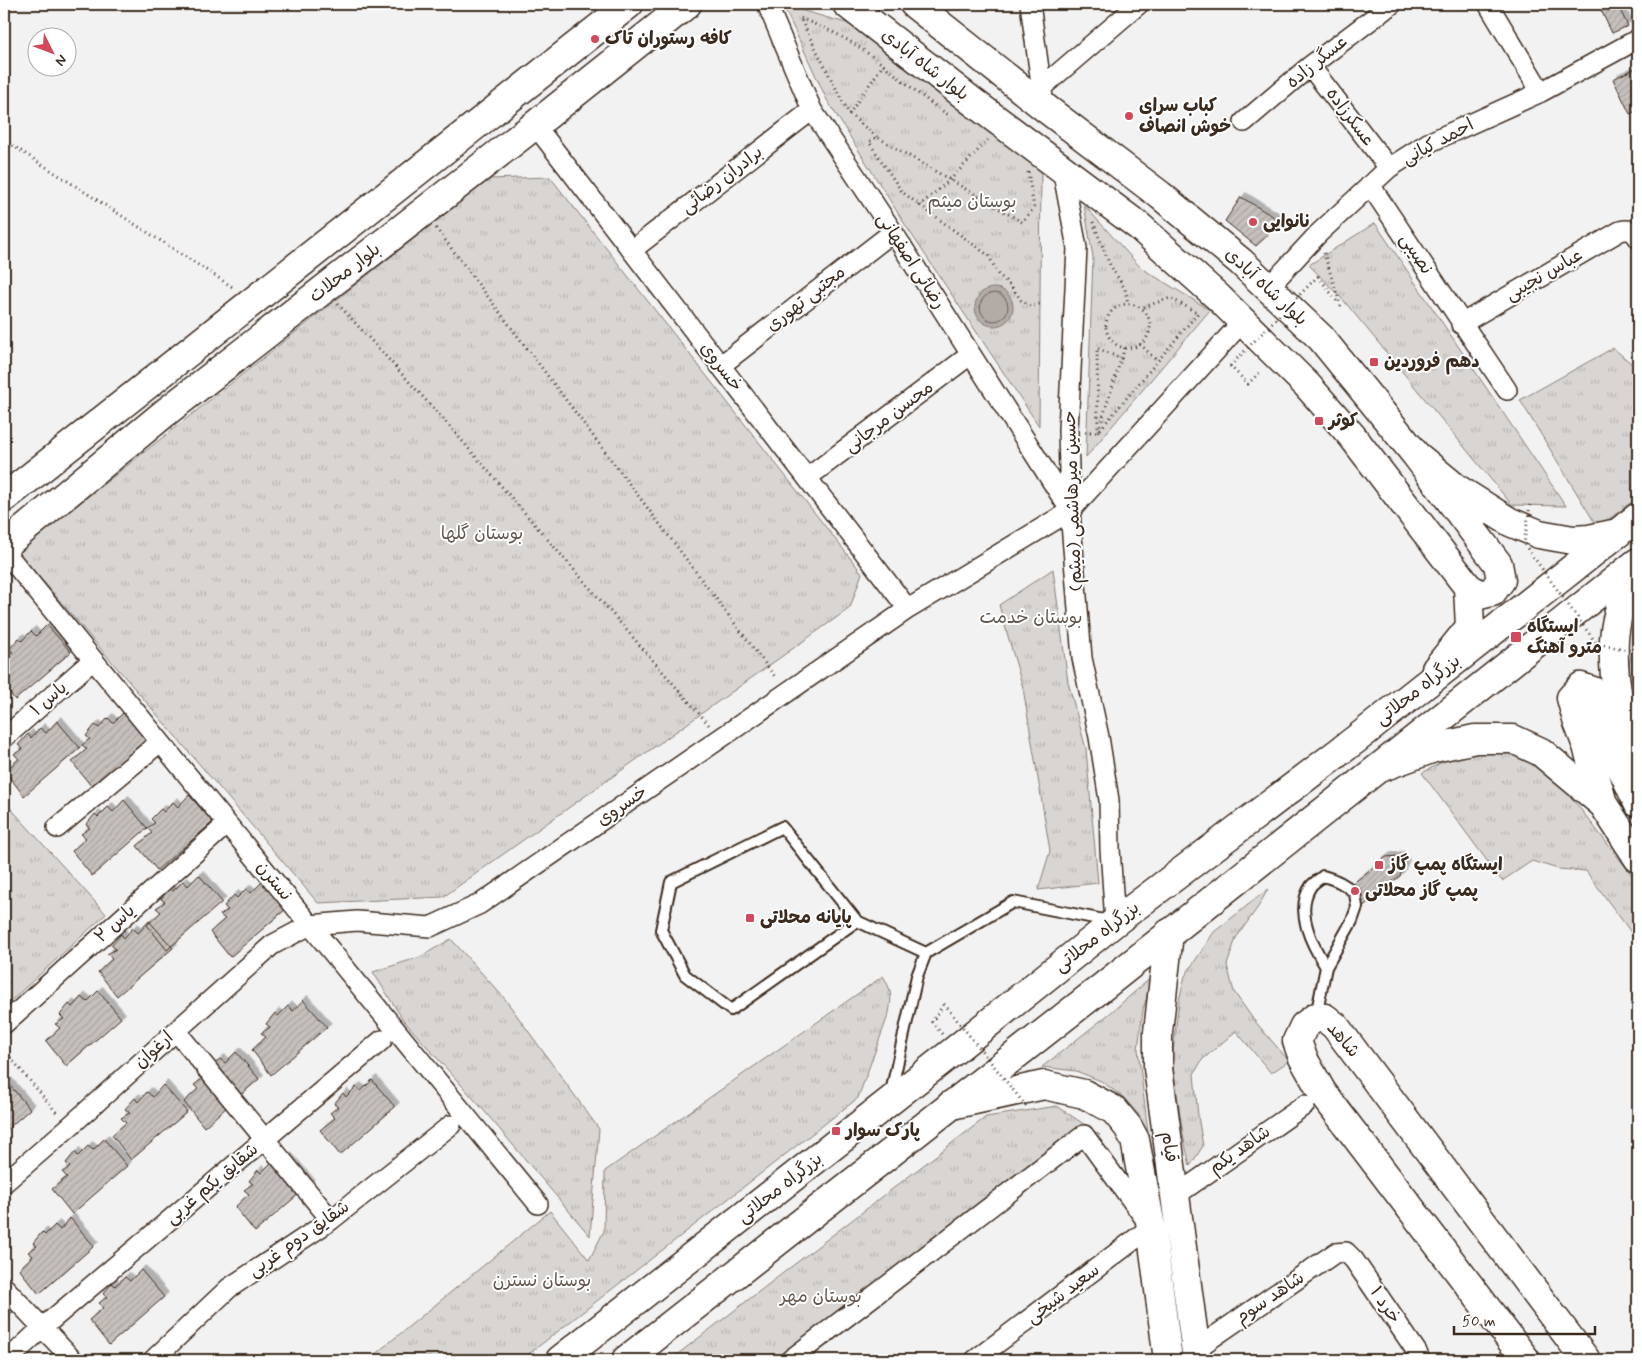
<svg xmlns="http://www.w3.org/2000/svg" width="1642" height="1364" viewBox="0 0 1642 1364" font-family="Mynerve,'Playpen Sans Arabic',sans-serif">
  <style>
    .grass { fill: url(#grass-tufts); stroke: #8a8078 }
    .water { fill: #b2aba7; stroke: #827770 }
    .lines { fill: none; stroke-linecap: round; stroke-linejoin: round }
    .shore { stroke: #6b5e55; stroke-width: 1 }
    .building { fill: url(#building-hatch); stroke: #3b2a1e; filter: url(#shadow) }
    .lane-casing { stroke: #3b2a1e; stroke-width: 14 }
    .street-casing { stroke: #3b2a1e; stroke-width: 22 }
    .secondary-casing { stroke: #3b2a1e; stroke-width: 31 }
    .primary-casing { stroke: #3b2a1e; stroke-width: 31 }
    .highway-casing { stroke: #3b2a1e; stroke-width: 31 }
    .path { stroke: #3b2a1e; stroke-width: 3; stroke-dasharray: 1 4; stroke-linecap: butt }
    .lane { stroke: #fff; stroke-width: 10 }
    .street { stroke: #fff; stroke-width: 19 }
    .secondary { stroke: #fff; stroke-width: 28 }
    .primary { stroke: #fff; stroke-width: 28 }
    .highway { stroke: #fff; stroke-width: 28 }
    .path-bridge { stroke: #3b2a1e; stroke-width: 3; stroke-dasharray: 1 4; stroke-linecap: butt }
    .poi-dot { fill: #d1495b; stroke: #fff; stroke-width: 2 }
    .labels { text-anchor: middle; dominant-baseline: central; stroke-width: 4; stroke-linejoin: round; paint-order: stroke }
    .poi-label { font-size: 18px; font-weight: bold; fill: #3b2a1e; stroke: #fff; text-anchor: start }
    .street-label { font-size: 18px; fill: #3b2a1e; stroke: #fff }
    .park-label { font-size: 18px; fill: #62554b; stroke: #fff }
  </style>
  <defs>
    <pattern id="grass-tufts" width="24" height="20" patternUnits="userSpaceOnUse" patternTransform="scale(1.25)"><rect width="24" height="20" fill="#d8d5d2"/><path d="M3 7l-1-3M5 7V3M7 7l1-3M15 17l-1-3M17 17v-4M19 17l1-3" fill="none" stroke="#bab7b4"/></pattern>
    <pattern id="building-hatch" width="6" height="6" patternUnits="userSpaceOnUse" patternTransform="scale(1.25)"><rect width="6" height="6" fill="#c6c0bd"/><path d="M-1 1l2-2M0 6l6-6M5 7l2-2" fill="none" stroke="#aba5a2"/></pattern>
    <filter id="shadow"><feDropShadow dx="4.5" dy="-4.5" stdDeviation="0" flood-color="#0004"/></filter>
  </defs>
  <rect width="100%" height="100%" fill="#f3f2f2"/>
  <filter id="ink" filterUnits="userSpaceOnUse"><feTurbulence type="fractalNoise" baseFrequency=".02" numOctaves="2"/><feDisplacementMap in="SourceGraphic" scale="10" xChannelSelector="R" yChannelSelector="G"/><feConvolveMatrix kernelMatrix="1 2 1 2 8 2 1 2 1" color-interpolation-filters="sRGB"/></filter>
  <g filter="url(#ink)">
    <path class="grass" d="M783 5 853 25 1041 168 1039 426 906 226 827 100Z
      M550 177 862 573 850 608 443 897 318 903 18 552 489 179Z
      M1084 205 1141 268 1210 310 1086 457 1093 257Z
      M1375 223 1566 506 1512 505 1344 301 1309 265Z
      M1613 348 1638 369V497L1598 528 1520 400Z
      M1053 569 1068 682 1086 749 1098 883 1038 890 1050 851 1023 688 999 605Z
      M1638 618V707L1628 671Z
      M1495 749 1532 757 1561 784 1638 883V942L1586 871 1558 869 1532 861 1502 881 1422 773 1448 759Z
      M4 801 106 914 4 1007Z
      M1268 889 1258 907 1236 938 1227 965 1234 992 1253 1019 1289 1061 1271 1073 1236 1031 1202 1060 1194 1074 1198 1116 1203 1146 1190 1166 1183 1135 1172 1060 1179 1000 1185 976 1214 932Z
      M451 939 505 999 599 1129 590 1236 480 1106 404 1021 373 972 420 957Z
      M883 976C892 991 892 996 889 1013L858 1098 521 1360H368L550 1211 589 1260 604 1231 605 1171Z
      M1153 976 1143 1010 1138 1049 1149 1141 1138 1114 1123 1097 1101 1081 1076 1071 1042 1067 1109 1014Z
      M1057 1106 1100 1135 808 1360H670L986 1117Z"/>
    <path class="water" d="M975 307a19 19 0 1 1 38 0a19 19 0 1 1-38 0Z"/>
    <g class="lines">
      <path class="shore" d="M980 307a14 14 0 1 1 28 0a14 14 0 1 1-28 0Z"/>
    </g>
    <path class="building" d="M1598 4H1617L1628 26 1612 33Z
      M1638 67V110L1630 114 1613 79Z
      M1241 197 1282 222 1256 246 1225 221Z
      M47 625 71 652 15 700 4 685V668L10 662 5 658 13 652 9 649 19 638 22 641 31 631 36 636Z
      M124 712 147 739 92 787 72 762 87 749 82 745 90 739 86 736 95 725 99 728 108 718 113 723Z
      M57 721 80 748 24 796 5 771 19 759 14 754 23 749 18 745 28 734 31 738 40 728 46 733Z
      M189 795 213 822 157 870 137 846 152 833 147 828 155 823 151 819 161 809 164 812 173 802 178 807Z
      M124 800 147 828 92 876 72 851 86 838 81 834 90 828 86 825 95 814 98 817 108 807 113 812Z
      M1399 856 1405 864 1400 876 1361 908 1345 890 1386 857Z
      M199 875 222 902 167 950 147 925 161 912 156 908 165 902 161 899 170 888 173 891 183 881 188 886Z
      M262 882 286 909 230 957 210 932 225 919 220 915 228 910 224 906 234 895 237 898 246 889 251 893Z
      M149 921 173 948 117 996 98 972 112 959 107 954 116 949 111 945 121 934 124 938 133 928 138 933Z
      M98 991 121 1018 66 1066 46 1041 60 1028 55 1024 64 1019 60 1015 69 1004 72 1007 81 997 87 1002Z
      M303 1000 327 1027 271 1075 252 1050 266 1037 261 1033 270 1027 266 1024 275 1013 278 1016 288 1006 293 1011Z
      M236 1052 259 1079 204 1127 184 1102 198 1089 194 1085 202 1079 198 1076 207 1065 210 1068 220 1059 225 1063Z
      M372 1080 395 1107 340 1155 320 1130 335 1118 330 1113 338 1107 334 1104 343 1093 346 1097 356 1087 361 1091Z
      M7 1082 30 1109 4 1132V1085Z
      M163 1085 187 1112 131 1160 112 1135 126 1123 121 1118 130 1113 125 1109 135 1098 138 1102 147 1092 153 1097Z
      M104 1139 127 1166 72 1214 52 1189 67 1177 62 1172 70 1167 66 1163 75 1152 78 1156 88 1146 93 1150Z
      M286 1156 310 1184 255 1232 235 1207 249 1194 244 1190 253 1184 249 1181 258 1170 261 1173 271 1163 276 1168Z
      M70 1218 94 1246 39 1294 19 1269 33 1256 28 1252 37 1246 33 1243 42 1232 45 1235 55 1225 60 1230Z
      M141 1270 164 1297 109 1345 89 1320 103 1308 99 1303 107 1297 103 1294 112 1283 115 1286 125 1277 130 1281Z
      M4 1283 22 1304 4 1319Z"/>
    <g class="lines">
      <g class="lane-casing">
        <path id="lane" d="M857 921 731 1010 685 975 661 930 671 882 782 827 857 921 926 953
          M1316 1016 1326 967 1352 921 1357 907 1355 893C1345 884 1337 880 1323 876 1320 879 1314 882 1311 886 1294 911 1312 945 1326 967
          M891 1092 917 976 926 953 1013 902 1109 921"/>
      </g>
      <g class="street-casing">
        <path id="street" d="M767 4 812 110 893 232 1070 510
          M1030 4 1043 98
          M1488 4 1541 92
          M1310 66 1389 168
          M1041 88 1139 4
          M1244 122 1310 66 1392 4
          M535 125 908 609
          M1062 168 1077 248 1068 430 1070 511 1082 658 1099 737 1109 800 1110 849 1115 922
          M1370 185 1507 390
          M632 250 812 110
          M1268 288 1318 234 1389 168 1428 143 1541 92 1638 39
          M1461 324 1620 231C1628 229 1634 230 1638 238
          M720 366 893 232
          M807 478 970 355
          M10 558 538 1204
          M4 738 93 660
          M57 828 160 742
          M4 1024 227 824
          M176 1031 331 1220
          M4 1183 69 1127 272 945 310 925 357 921 430 927 480 904 908 609 1070 511 1243 321
          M1175 1196 1305 1105
          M4 1287 73 1360
          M1196 1349 1335 1253 1346 1252 1354 1260 1417 1352 1420 1360
          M8 1360 42 1328 382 1040
          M153 1360 229 1288 331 1220 451 1125
          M790 1360 1084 1135 1151 1227 975 1360"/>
      </g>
      <g class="secondary-casing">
        <path id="secondary" d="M4 498 629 4
          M4 546 166 412 535 125 687 4
          M1635 565C1626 588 1616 613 1614 639 1612 678 1620 721 1638 755
          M1382 767 1434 748 1475 739H1513L1541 752 1603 804 1638 858
          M1603 804 1587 746 1577 720 1571 698 1581 687 1593 691 1619 762 1638 803
          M1169 933 1158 1032V1068L1197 1360
          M951 1105 1044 1085 1084 1094 1114 1110 1128 1127 1135 1140 1151 1227 1168 1360
          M1526 1360 1322 1092 1303 1058 1297 1041 1304 1026 1316 1017 1325 1018 1335 1026 1586 1360"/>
      </g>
      <g class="primary-casing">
        <path id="primary" d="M847 4 973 102 1140 227 1218 297 1307 385 1352 436 1468 587 1480 595 1492 592 1501 580 1498 564 1416 455
          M914 4 1044 107 1160 195 1241 262 1321 338 1416 455 1456 488 1510 522 1539 534 1573 540 1589 539 1618 533
          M1436 669 1470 627 1468 587"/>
      </g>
      <g class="highway-casing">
        <path id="highway" d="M560 1360 955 1050 1115 922 1355 740 1638 517
          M626 1360 1100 989 1638 562"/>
      </g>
      <path class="path" d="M849 114 883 65
        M877 137 849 114 800 18C813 24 829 29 842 37 881 58 912 92 950 116
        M4 140 234 288
        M1028 172 1034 208 1022 222 877 137 869 142 902 192 989 256 998 274 1011 286 1021 300 1030 306 1040 304
        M919 206 950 180 988 140
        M1093 222 1110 265 1125 289 1128 304
        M436 228 776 678
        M1324 253 1341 307
        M1318 276 1339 304
        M338 304 443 419 709 725
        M1106 326a22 22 0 1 1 44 0a22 22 0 1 1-44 0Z
        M1140 344 1157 361
        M1122 359 1097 348 1098 432 1198 313 1170 298 1141 308
        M1230 366 1248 384 1261 371
        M1085 432H1098L1125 347
        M942 1034 932 1022 944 1004
        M4 1050 57 1113"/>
      <use href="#lane" class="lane"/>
      <use href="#street" class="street"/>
      <use href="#secondary" class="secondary"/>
      <use href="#primary" class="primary"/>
      <use href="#highway" class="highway"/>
      <path class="path-bridge" d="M1230 366 1318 276
        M1530 505 1524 544 1596 643 1637 652
        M944 1004 1026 1106"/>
    </g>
  </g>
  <g class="poi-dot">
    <circle cx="595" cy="39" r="5"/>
    <circle cx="1129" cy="116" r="5"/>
    <circle cx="1253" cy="222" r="5"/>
    <rect x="1369" y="357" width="10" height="10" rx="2.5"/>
    <rect x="1314" y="416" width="10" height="10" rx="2.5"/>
    <rect x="1510" y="631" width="12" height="12" rx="2.5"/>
    <rect x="1374" y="860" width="10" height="10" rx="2.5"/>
    <circle cx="1355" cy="891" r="5"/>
    <rect x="745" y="913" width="10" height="10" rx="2.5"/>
    <rect x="831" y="1126" width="10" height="10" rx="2.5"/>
  </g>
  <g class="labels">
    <g class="poi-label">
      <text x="605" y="39">کافه رستوران تاک</text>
      <text x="1139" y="106">کباب سرای<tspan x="1139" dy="21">خوش انصاف</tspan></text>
      <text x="1263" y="222">نانوایی</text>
      <text x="1384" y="362">دهم فروردین</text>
      <text x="1329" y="421">کوثر</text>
      <text x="1527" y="627">ایستگاه<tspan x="1527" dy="21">مترو آهنگ</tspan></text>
      <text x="1389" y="865">ایستگاه پمپ گاز</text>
      <text x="1365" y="891">پمپ گاز محلاتی</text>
      <text x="760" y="918">پایانه محلاتی</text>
      <text x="846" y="1131">پارک سوار</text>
    </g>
    <g class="street-label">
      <text transform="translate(1317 62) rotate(-39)">عسگر زاده</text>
      <text transform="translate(925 65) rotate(38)">بلوار شاه آبادی</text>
      <text transform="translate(1350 117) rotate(53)">عسکرزاده</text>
      <text transform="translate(1438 142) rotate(-28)">احمد کیانی</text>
      <text transform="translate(722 180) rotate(-38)">برادران رضائی</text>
      <text transform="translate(1416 254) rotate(57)">نصیبی</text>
      <text transform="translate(911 261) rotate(57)">رضائی اصفهانی</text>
      <text transform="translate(345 273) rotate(-38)">بلوار محلات</text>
      <text transform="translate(1544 275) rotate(-30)">عباس نجیبی</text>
      <text transform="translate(1266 287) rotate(43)">بلوار شاه آبادی</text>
      <text transform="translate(806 299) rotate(-38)">مجتبی تهوری</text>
      <text transform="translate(721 367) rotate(52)">خسروی</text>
      <text transform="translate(889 417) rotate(-37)">محسن مرجانی</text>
      <text transform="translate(1073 501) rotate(-92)">حسین میرهاشمی (میثم)</text>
      <text transform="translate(1418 690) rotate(-38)">بزرگراه محلاتی</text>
      <text transform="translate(49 699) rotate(-41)">یاس ۱</text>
      <text transform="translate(622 806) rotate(-35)">خسروی</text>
      <text transform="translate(274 881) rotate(51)">نسترن</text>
      <text transform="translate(115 924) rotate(-42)">یاس ۲</text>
      <text transform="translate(1097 937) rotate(-38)">بزرگراه محلاتی</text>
      <text transform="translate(1343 1040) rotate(49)">شاهد</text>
      <text transform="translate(154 1050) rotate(-42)">ارغوان</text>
      <text transform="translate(1169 1147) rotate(82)">قیام</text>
      <text transform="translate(1240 1150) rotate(-35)">شاهد یکم</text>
      <text transform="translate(212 1184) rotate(-40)">شقایق یکم غربی</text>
      <text transform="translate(780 1188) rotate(-38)">بزرگراه محلاتی</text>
      <text transform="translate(299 1239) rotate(-35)">شقایق دوم غربی</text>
      <text transform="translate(1063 1294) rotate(-37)">سعید شیخی</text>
      <text transform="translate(1270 1298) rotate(-34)">شاهد سوم</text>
      <text transform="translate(1385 1305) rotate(56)">خرد ۱</text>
    </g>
    <g class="park-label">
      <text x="972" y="202">بوستان میثم</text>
      <text x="482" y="534">بوستان گلها</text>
      <text x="1031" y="618">بوستان خدمت</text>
      <text x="542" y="1281">بوستان نسترن</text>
      <text x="821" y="1297">بوستان مهر</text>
    </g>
  </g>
  <rect width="1642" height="1364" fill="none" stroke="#fff" stroke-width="20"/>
  <rect x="10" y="10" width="1622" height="1344" fill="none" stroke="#3b2a1e" stroke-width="2" filter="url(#ink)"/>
  <g transform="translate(52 52) rotate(132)"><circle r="24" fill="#ffffff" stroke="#b1aaa5"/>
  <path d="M0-4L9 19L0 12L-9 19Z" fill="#d1495b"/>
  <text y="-8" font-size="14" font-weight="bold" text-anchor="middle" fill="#3b2a1e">N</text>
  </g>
  <path d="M1454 1326v8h141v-8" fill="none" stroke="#3b2a1e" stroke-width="2.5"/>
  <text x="1462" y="1326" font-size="15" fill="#3b2a1e" stroke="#ffffff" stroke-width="4" paint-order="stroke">50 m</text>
</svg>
